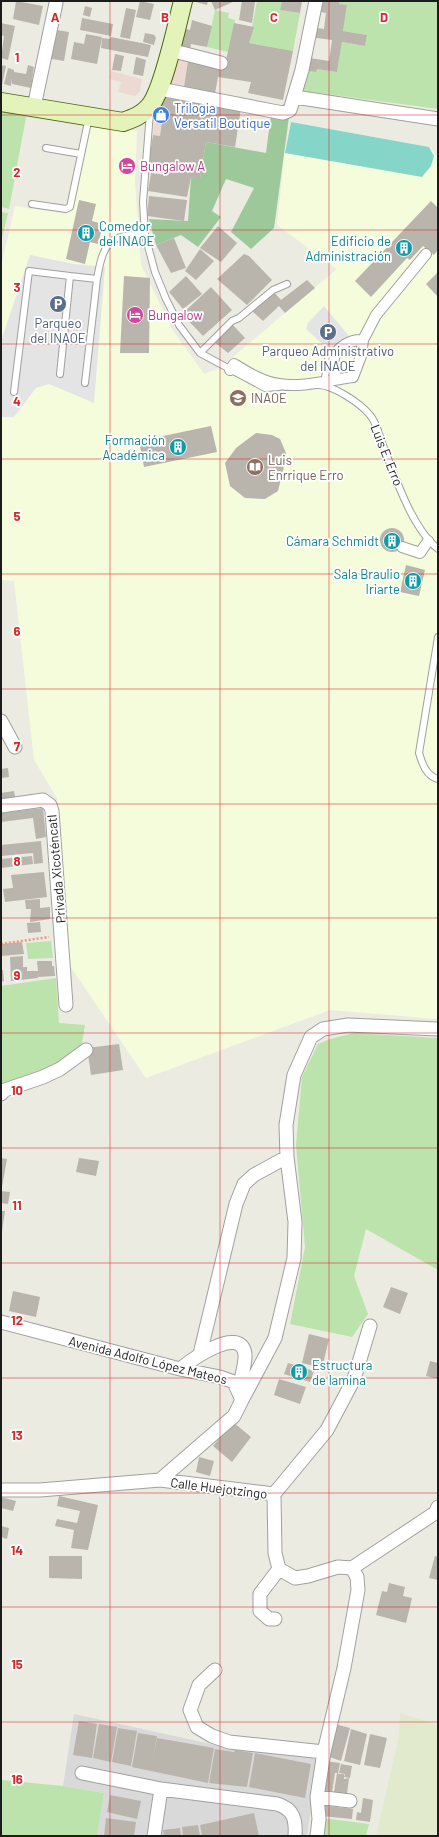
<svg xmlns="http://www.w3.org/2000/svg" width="439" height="1837" viewBox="0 0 439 1837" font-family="Barlow,sans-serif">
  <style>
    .residential { fill: #dad9d9 }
    .commercial { fill: #ecd9d2 }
    .education { fill: #f5fcdb }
    .farmland { fill: #e2eace }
    .grass { fill: #bbe3ab }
    .forest { fill: #9dc89a }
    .pitch { fill: #85d6c8 }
    .parking { fill: #e4e4e4 }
    .building { fill: #b9b4ac }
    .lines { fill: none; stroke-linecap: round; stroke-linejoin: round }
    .service-casing { stroke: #a0a0a0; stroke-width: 8 }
    .pedestrian-casing { stroke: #a0a0a0; stroke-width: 12 }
    .minor-casing { stroke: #a0a0a0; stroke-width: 15 }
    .secondary-casing { stroke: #4b680d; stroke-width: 20 }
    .path { stroke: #ee9971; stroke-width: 2.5; stroke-dasharray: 2 2; stroke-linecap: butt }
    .service { stroke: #fff; stroke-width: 6 }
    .pedestrian { stroke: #fff; stroke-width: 10 }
    .minor { stroke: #fff; stroke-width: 13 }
    .secondary { stroke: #e4f3b9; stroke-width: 18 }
    .grid { fill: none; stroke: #d62828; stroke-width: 1; stroke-opacity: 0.55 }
    .labels { text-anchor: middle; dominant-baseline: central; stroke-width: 3.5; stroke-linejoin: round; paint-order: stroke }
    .shop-label { font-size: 13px; fill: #366cbe; stroke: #fff; text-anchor: start }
    .hotel-label { font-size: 13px; fill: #b23c85; stroke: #fff; text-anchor: start }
    .culture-label { font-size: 13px; fill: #0d838f; stroke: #fff; text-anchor: end }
    .service-label { font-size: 13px; fill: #4e5e75; stroke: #fff }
    .education-label { font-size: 13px; fill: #785e54; stroke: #fff; text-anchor: start }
    .street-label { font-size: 13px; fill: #1c1c1c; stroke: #fff }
    .grid-label { font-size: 13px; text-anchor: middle; font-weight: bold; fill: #d62828; stroke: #fff; stroke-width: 3.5; stroke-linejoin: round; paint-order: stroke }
  </style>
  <rect width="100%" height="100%" fill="#ecebe2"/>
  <path class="residential" d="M74 1714 234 1749 319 1756 307 1836H97L104 1793 63 1786Z"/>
  <path class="commercial" d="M170 50 189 55 183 93 160 89Z
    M111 71 142 79 140 91 135 96 118 92 121 82 109 79Z
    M155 120 162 122 160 136 153 135Z"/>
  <path class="education" d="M291 122 429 147 438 157V1019L330 1010 146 1078 70 966 57 798 34 760 14 581 1 580V266L15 206 67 214 90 124 137 131 135 182 141 265 172 329 204 374 220 368 337 269 277 225 285 150Z"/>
  <path class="farmland" d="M400 1713 438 1725V1836H376L399 1736Z"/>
  <path class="grass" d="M257 1H282L280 10 300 13 293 51 249 43Z
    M339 1H438V109L297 90 302 70 316 72 317 69 337 72 342 42 365 46 367 35 343 31 347 5 339 4Z
    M215 10 229 13 228 18 235 20 228 52 207 47Z
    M1 107 27 112 9 209 1 207Z
    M1 212 8 213 1 242Z
    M51 941 53 958 28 959 26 943Z
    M56 978 59 1023 85 1025 81 1049 59 1066 1 1089V986Z
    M354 1033 438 1038V1270L366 1229 354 1276 368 1314 352 1337 290 1324 305 1247 296 1145 302 1077 318 1044 330 1039Z
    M1 1780 63 1786 104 1793 97 1836H1Z
    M322 1818 369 1824 366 1836H320Z"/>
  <path class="forest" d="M271 115 289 117 274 228 251 249 231 232 254 188 226 179 212 211 221 217 198 247 181 235 156 245 149 219 188 221 191 177 200 178 206 142 266 153Z"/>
  <path class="pitch" d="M291 122 429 147 434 156 431 166 422 177 285 153Z"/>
  <path class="parking" d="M30 255 74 264 105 267 94 403 49 384 36 388 14 417H1V341Z
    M324 306 349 336 333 354 306 329 308 323Z"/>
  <path class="building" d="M16 1 43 6 39 25 13 19Z
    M140 1 154 4 150 20 136 17Z
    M192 1H208L207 5Z
    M211 1H235L215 10Z
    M242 1 255 2 252 23 239 20Z
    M282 1H302L300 13 280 10Z
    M316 1H339V4L347 5 343 31 367 35 365 46 342 42 337 72 317 69 316 72 302 70 310 58 329 61 332 40 309 37 310 27 324 29 326 13 315 11Z
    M85 6 92 8 90 17 83 15Z
    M126 8 136 10 130 39 120 37Z
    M82 18 113 24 111 36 80 30Z
    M192 20 212 26 207 47 191 44 189 55 170 50 176 26 190 30Z
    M1 23 15 26 8 60 1 58 4 36 1 35Z
    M234 23 254 27 249 43 293 51 283 100 248 93 251 82 218 77 214 99 183 93 189 55 225 65Z
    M51 29 69 32 64 61 46 58Z
    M145 33 155 35 154 36 156 37 154 45 143 42Z
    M86 34 102 37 97 64 71 59 74 42 84 44Z
    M111 37 151 45 148 57 101 48 102 38 110 39Z
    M115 54 124 56 121 71 112 70Z
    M136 57 146 60 143 76 133 74Z
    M1 65 6 66 2 85H1Z
    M28 65 34 67 31 88 12 84V78L11 86 4 84 8 68 14 70V72L26 74Z
    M163 94 180 97 178 118 182 97 241 108 235 147 206 142 200 179 191 177 187 197 148 191 151 173 166 175 148 167 153 135 160 136 162 122 155 120Z
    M149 196 187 200 184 221 147 216Z
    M79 200 96 204 92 221 103 224 98 244 90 242 85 264 66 259Z
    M431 201 438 208V250L434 255 423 246 410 260 407 258 371 297 355 281Z
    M218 226 237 243 221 262 200 248Z
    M174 238 186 268 171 273 156 245Z
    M200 249 214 261 196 280 185 271Z
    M244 254 249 256 272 280 247 305 217 279Z
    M438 272V297L426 284Z
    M124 276 150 278 149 353H120Z
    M186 276 202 294 183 309 169 292Z
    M307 280 315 288 285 313 279 306 263 321 252 311 273 291 281 300Z
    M211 287 232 310 203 336 182 314Z
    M231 323 245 338 228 353 213 341Z
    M211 426 217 452 144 467 139 441Z
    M256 433 272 435 280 439 286 453 283 471 278 491 265 499 245 498 230 486 225 463 236 448Z
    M380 540a12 12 0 1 1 24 0a12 12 0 1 1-24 0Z
    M406 565 425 570 419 596 400 592Z
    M8 768 9 777 1 778V769Z
    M14 791 16 802 1 804V793Z
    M43 808 46 837 36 839 33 818 1 822V813Z
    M41 841 43 863 34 864 33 853 1 856V845Z
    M32 856 33 864 1 868V859Z
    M44 872 47 897 5 902 3 889 13 888 11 875Z
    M40 899V908L50 907V919L30 922 31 909H26L25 900Z
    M40 922 41 932 28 933 27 923Z
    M22 942 24 954 1 956V944Z
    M23 956V967H27V971H38L37 961H52V966H54L55 976 38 977 37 973 38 978 11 981 10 957Z
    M1 970H3L4 981 1 982Z
    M119 1044 123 1070 91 1075 87 1048Z
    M1 1158 7 1159 2 1187H1Z
    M79 1158 99 1161 96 1176 76 1172Z
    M1 1191 10 1192 8 1204 1 1203Z
    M1 1211H5L2 1231H1Z
    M391 1287 408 1293 400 1314 383 1307Z
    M13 1291 40 1297 36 1317 9 1311Z
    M309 1334 329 1339 322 1368 302 1363Z
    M430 1361 438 1363V1379L426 1376Z
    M288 1363 314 1371 310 1382 284 1374Z
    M279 1379 306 1387 300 1404 274 1395Z
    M233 1422 251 1437 232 1462 213 1446Z
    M199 1457 214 1461 210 1476 196 1472Z
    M59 1496 98 1505 88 1550 71 1548 74 1530 55 1526 57 1519 77 1523 80 1511 57 1506Z
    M1 1497 16 1501 13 1511 1 1508Z
    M1 1526 9 1528 7 1539 1 1537Z
    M49 1556H82V1579L49 1578Z
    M435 1556 438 1557V1580L429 1578Z
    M389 1583 405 1587 403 1596 412 1598 406 1623 376 1615 382 1591 387 1592Z
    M79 1721 97 1724 92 1758 73 1755Z
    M99 1724 117 1727 111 1762 93 1758Z
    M335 1724 350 1728 341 1761 327 1756Z
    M118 1728 137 1731 131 1766 112 1762Z
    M351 1729 367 1734 360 1765 344 1761Z
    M138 1733 157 1736 152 1763 157 1738 214 1748 208 1783 132 1767Z
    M370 1734 387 1738 380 1768 364 1765Z
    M215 1749 234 1752 235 1750 253 1753 247 1787 209 1783Z
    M255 1753 311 1764 305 1798 249 1787Z
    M324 1761 340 1763 338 1774H344V1779L349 1778 347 1794 334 1792 337 1773H335L332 1793 319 1791Z
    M341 1764 352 1766 350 1778 344 1777 345 1774 339 1773Z
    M110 1795 141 1801 137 1819 107 1812Z
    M363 1798 373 1800 370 1822 356 1820 357 1812 361 1813Z
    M320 1805 353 1809 352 1819 321 1816Z
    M254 1813 259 1836H202L200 1825Z
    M106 1818 136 1822 134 1836H104Z
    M198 1825 200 1836H183L182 1827Z
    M180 1828 181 1836H164L163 1830Z"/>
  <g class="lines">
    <g class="service-casing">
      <path id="service" d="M150 112 143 202 145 235 155 272 166 299 179 325 200 353 265 388 279 387
        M46 148 81 154
        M32 204 66 209 70 207 89 117
        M200 353 232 321 239 318 273 290 287 284
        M60 374 70 276 97 279C103 245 108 233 145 235
        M85 383 97 279
        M324 383 329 355
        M318 385C333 385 360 403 370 415 377 423 380 438 384 448 396 479 412 528 438 549
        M14 392 29 271 70 276
        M438 637 419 753C422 763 426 776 438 779"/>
    </g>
    <g class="pedestrian-casing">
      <path id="pedestrian" d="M230 370 234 364C247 372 263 382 279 384 302 388 329 380 353 377L361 356 363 340 376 315 426 254
        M338 379 332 371C333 367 333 362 334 358 337 347 351 339 363 340
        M402 547 420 553 428 541"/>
    </g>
    <g class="minor-casing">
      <path id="minor" d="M170 50 221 63
        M160 89 283 113 290 110 302 70 316 1
        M295 97 438 119
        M34 107 56 3
        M1 721 15 747
        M1 806 43 800 50 805 52 811 66 1005
        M1 1094 5 1090 43 1077 60 1069 86 1050
        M1 1322 180 1369 220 1377 234 1382 242 1400 234 1416 160 1480
        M200 1354 236 1204 244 1184 254 1175 287 1157
        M180 1369C190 1361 240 1324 245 1354 246 1363 240 1381 239 1391
        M242 1400 275 1338 294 1258 295 1222 287 1157 286 1125 294 1075 311 1037 323 1029 348 1025 438 1029
        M1 1490H40L160 1480 274 1494 275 1553 279 1569 295 1578 308 1576 338 1567 352 1568
        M274 1494 327 1430 354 1379 370 1326
        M352 1568 435 1513 438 1507
        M275 1619H269L260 1611V1594L279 1569
        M215 1670 199 1685 190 1710 197 1727 212 1736 229 1742 324 1752
        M82 1773 161 1789 277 1804C294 1809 296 1820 295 1836
        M317 1797 350 1801
        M154 1836 161 1789
        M317 1836 319 1819 317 1797 324 1752 344 1668 358 1590 357 1577 352 1568"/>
    </g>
    <g class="secondary-casing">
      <path id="secondary" d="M1 102 123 122C134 118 142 115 149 107 163 92 177 24 183 1"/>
    </g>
    <path class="path" d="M1 944 49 937"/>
    <use href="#service" class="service"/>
    <use href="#pedestrian" class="pedestrian"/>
    <use href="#minor" class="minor"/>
    <use href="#secondary" class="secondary"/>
  </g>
  <path class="grid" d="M110 1V1836M220 1V1836M329 1V1836M1 115H438M1 230H438M1 344H438M1 459H438M1 574H438M1 689H438M1 804H438M1 918H438M1 1033H438M1 1148H438M1 1263H438M1 1378H438M1 1493H438M1 1607H438M1 1722H438"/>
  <defs>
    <g id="shop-disc" transform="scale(0.9)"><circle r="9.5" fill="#3f7fe0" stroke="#fff"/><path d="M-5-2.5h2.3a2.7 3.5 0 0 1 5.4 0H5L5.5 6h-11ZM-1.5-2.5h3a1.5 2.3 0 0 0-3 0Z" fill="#fff"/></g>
    <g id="hotel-disc" transform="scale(0.9)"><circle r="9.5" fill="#d1479c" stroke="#fff"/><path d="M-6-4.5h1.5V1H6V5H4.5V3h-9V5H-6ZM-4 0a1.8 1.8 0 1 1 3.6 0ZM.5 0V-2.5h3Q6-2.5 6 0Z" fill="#fff"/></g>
    <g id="building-disc" transform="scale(0.9)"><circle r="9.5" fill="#0f9aa8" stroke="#fff"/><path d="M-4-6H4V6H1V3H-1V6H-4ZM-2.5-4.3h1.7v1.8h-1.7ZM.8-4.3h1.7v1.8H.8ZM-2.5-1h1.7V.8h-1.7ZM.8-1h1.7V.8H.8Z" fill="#fff"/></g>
    <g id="parking-disc" transform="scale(0.9)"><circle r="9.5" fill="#5c6f8a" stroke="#fff"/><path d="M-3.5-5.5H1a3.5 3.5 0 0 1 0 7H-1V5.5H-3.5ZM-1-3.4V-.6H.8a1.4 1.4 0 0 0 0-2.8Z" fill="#fff"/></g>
    <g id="school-disc" transform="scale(0.9)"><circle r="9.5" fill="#8d6e63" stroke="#fff"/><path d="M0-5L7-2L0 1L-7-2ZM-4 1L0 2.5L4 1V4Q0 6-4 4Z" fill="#fff"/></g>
    <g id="library-disc" transform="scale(0.9)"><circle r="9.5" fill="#8d6e63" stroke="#fff"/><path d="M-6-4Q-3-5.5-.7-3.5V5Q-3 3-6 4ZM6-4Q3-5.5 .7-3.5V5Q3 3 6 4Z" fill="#fff"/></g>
  </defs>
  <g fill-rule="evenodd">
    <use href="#shop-disc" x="161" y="115"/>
    <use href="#hotel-disc" x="127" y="166"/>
    <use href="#building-disc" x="86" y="233"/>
    <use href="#building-disc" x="404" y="248"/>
    <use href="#parking-disc" x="58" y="304"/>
    <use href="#hotel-disc" x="135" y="315"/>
    <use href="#parking-disc" x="328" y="332"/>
    <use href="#school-disc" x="238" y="398"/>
    <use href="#building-disc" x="178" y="447"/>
    <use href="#library-disc" x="255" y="467"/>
    <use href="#building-disc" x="392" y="541"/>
    <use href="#building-disc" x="413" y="581"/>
    <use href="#building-disc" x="299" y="1372"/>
  </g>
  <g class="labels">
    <g class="shop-label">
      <text x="174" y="108">Trilogia<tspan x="174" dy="15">Versatil Boutique</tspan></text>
    </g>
    <g class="hotel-label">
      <text x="140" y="166">Bungalow A</text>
      <text x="148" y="315">Bungalow</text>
    </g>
    <g class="culture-label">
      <text x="99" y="226" text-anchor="start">Comedor<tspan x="99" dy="15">del INAOE</tspan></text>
      <text x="391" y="241">Edificio de<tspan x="391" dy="15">Administración</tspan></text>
      <text x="165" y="440">Formación<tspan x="165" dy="15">Académica</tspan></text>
      <text x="379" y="541">Cámara Schmidt</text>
      <text x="400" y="574">Sala Braulio<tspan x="400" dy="15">Iriarte</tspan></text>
      <text x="312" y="1365" text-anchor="start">Estructura<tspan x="312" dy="15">de lamina</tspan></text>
    </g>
    <g class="service-label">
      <text x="58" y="323">Parqueo<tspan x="58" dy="15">del INAOE</tspan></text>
      <text x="328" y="351">Parqueo Administrativo<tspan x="328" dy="15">del INAOE</tspan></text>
    </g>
    <g class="education-label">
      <text x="251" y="398">INAOE</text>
      <text x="268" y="460">Luis<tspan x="268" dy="15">Enrrique Erro</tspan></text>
    </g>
    <g class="street-label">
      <text transform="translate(387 455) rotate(68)">Luis E. Erro</text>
      <text transform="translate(56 869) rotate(-95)">Privada Xicoténcatl</text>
      <text transform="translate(148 1360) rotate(14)">Avenida Adolfo López Mateos</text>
      <text transform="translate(219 1488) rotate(7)">Calle Huejotzingo</text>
    </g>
  </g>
  <g class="grid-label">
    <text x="55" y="22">A</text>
    <text x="165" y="22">B</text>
    <text x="274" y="22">C</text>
    <text x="384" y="22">D</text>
    <text x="17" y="62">1</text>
    <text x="17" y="177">2</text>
    <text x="17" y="292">3</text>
    <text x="17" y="406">4</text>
    <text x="17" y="521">5</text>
    <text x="17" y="636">6</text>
    <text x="17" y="751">7</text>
    <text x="17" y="866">8</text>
    <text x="17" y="980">9</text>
    <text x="17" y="1095">10</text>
    <text x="17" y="1210">11</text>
    <text x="17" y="1325">12</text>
    <text x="17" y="1440">13</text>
    <text x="17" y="1555">14</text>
    <text x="17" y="1669">15</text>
    <text x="17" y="1784">16</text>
  </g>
  <rect width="439" height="1837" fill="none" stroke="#1c1c1c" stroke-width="4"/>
</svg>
